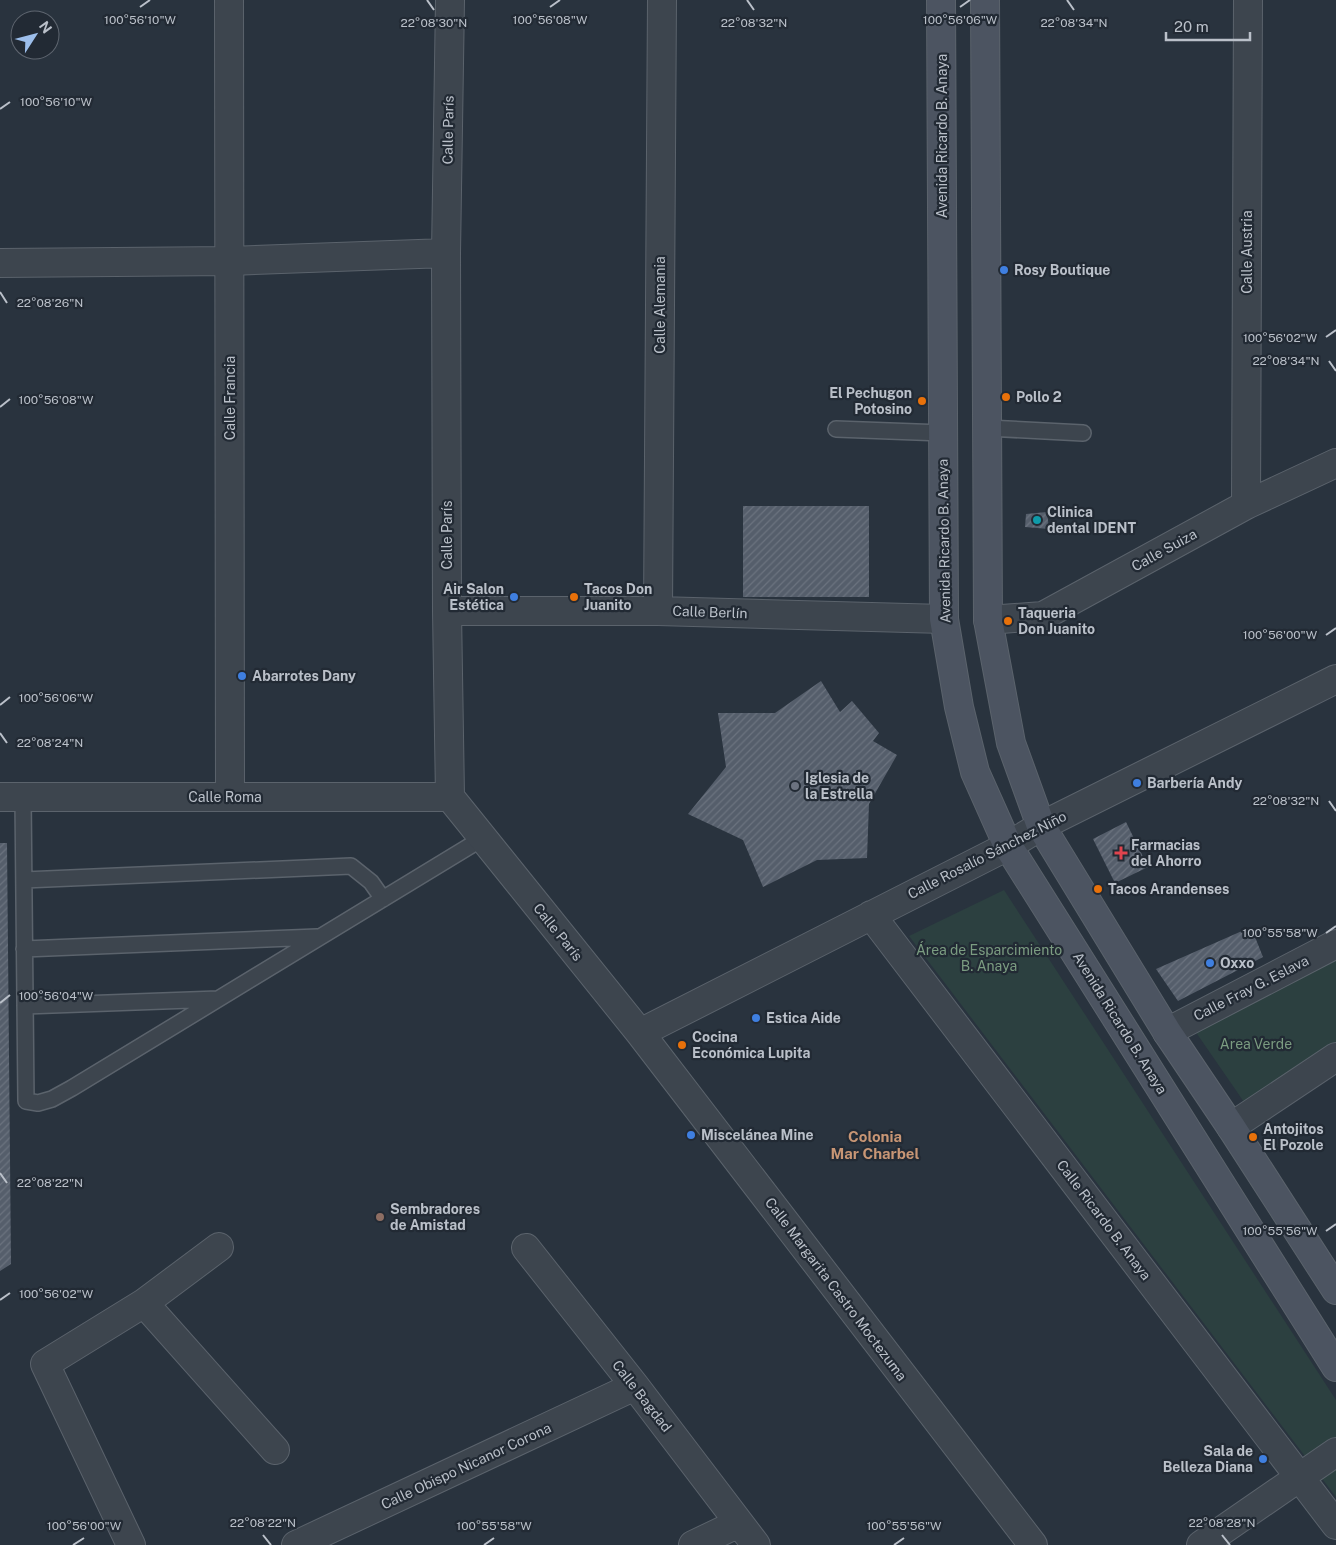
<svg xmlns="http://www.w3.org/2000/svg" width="1336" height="1545" viewBox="0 0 1336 1545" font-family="'Public Sans',sans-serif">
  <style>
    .park { fill: #2c4040 }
    .building { fill: url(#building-hatch) }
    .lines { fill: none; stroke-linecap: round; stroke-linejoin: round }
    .lane-casing { stroke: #5b636c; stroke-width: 18 }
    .street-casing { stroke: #5b636c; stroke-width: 30 }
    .secondary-casing { stroke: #5b636c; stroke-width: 30 }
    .lane { stroke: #3d454e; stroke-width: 15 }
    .street { stroke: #3d454e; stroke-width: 28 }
    .secondary { stroke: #4c5461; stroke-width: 28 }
    .ticks { fill: none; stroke: #bac0c9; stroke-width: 2 }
    .shop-dot { fill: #3f7fe0; stroke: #222a34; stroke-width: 2 }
    .food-dot { fill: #e8710a; stroke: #222a34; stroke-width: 2 }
    .culture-dot { fill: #0f9aa8; stroke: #222a34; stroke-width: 2 }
    .worship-dot { fill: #6b7280; stroke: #222a34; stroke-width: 2 }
    .health-dot { fill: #e0444e; stroke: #222a34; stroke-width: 2 }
    .education-dot { fill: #8d6e63; stroke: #222a34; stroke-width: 2 }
    .labels { text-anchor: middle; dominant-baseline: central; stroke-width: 4.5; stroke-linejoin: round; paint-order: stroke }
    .street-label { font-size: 14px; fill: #bac0c9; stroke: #222a34 }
    .poi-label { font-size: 14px; font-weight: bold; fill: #bac0c9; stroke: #222a34; text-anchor: start }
    .park-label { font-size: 14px; fill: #7b9c81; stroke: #222a34 }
    .neighbourhood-label { font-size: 15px; font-weight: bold; fill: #c89675; stroke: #222a34 }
    .ticks-label { font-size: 12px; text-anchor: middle; fill: #bac0c9; stroke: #222a34; stroke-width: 4.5; stroke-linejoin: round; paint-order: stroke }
  </style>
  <defs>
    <pattern id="building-hatch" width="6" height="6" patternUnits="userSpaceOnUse" patternTransform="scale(1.25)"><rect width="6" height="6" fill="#555e6b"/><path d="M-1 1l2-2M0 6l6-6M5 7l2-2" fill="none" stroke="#6b737f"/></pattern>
  </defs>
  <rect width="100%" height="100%" fill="#29333e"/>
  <path class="park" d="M1004 890 1336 1400V1497L909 936Z
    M1336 955V1042L1244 1102 1193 1028Z"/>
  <path class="building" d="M743 506H869V597H743Z
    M1047 512 1049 529 1025 527 1026 514Z
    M821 681 840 712 852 701 879 733 873 741 897 755 869 804 867 858 817 860 763 887 743 840 688 814 726 767 718 713H775Z
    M1126 822 1148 867 1115 883 1093 839Z
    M0 843H7L11 1264 0 1271Z
    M1251 927 1263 957 1178 1001 1156 969Z"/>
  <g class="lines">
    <g class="lane-casing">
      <path id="lane" d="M987 428 1083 433
        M836 429 943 433
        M23 797 26 1101 38 1103 52 1099 72 1088 483 838
        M24 880 351 866 371 882 383 899
        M24 949 317 937
        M25 1006 218 999"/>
    </g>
    <g class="street-casing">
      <path id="street" d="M229 0 230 797
        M450 0 446 253 447 611 450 797 640 1033 1033 1545
        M0 263 230 261 446 253
        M1246 505 1248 0
        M447 611H658L944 619
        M658 611 662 0
        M988 620 1043 616 1246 505 1336 463
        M0 797H450
        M871 915 1336 1525
        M1167 1032 1336 944
        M640 1033 1008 846 1041 826 1336 679
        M1231 1127 1336 1057
        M526 1248 635 1386 756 1545
        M144 1303 275 1450
        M131 1545 45 1364 144 1303 219 1247
        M296 1545 635 1386
        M693 1545 739 1523
        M1201 1545 1336 1452"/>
    </g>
    <g class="secondary-casing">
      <path id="secondary" d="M941 0 944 619 959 707 975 772 1008 846 1336 1367
        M985 0 988 620 1011 743 1041 826 1167 1032 1231 1127 1336 1290"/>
    </g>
    <use href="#lane" class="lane"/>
    <use href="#street" class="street"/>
    <use href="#secondary" class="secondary"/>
  </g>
  <path class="ticks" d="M427 0 434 10M747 0 754 10M1067 0 1074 10M140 7 150 0M550 7 560 0M960 7 970 0M0 109 10 102M0 292 7 303M1326 337 1336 330M1329 361 1336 371M0 407 10 399M1326 635 1336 628M0 705 10 697M0 733 7 743M1329 801 1336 811M1326 933 1336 926M0 1003 10 995M0 1173 7 1183M1326 1231 1336 1224M0 1300 10 1293M263 1535 271 1545M1222 1535 1230 1545M73 1545 84 1538M484 1545 494 1538M894 1545 904 1538"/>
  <g class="shop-dot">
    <circle cx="1004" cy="270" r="5"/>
    <circle cx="514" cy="597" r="5"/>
    <circle cx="242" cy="676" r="5"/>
    <circle cx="1137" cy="783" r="5"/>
    <circle cx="1210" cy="963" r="5"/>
    <circle cx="756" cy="1018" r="5"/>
    <circle cx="691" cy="1135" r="5"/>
    <circle cx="1263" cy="1459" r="5"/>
  </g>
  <g class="food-dot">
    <circle cx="1006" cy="397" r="5"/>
    <circle cx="922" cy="401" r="5"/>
    <circle cx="574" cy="597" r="5"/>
    <circle cx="1008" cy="621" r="5"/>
    <circle cx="1098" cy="889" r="5"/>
    <circle cx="682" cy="1045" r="5"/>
    <circle cx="1253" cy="1137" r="5"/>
  </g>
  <circle class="culture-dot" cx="1037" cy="520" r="5"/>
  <circle class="worship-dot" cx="795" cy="786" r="5"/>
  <path class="health-dot" d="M1118.5 845.5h5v5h5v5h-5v5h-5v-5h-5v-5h5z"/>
  <circle class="education-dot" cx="380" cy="1217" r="5"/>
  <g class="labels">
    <g class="street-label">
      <text transform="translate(448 130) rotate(-89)">Calle París</text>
      <text transform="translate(942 136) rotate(-90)">Avenida Ricardo B. Anaya</text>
      <text transform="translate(1247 252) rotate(-90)">Calle Austria</text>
      <text transform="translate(660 305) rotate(-90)">Calle Alemania</text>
      <text transform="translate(230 398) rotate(-90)">Calle Francia</text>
      <text transform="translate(447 535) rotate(-90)">Calle París</text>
      <text transform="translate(944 541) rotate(-91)">Avenida Ricardo B. Anaya</text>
      <text transform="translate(1164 550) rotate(-29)">Calle Suiza</text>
      <text transform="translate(710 612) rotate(2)">Calle Berlín</text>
      <text x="225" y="797">Calle Roma</text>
      <text transform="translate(987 855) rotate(-27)">Calle Rosalío Sánchez Niño</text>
      <text transform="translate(558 932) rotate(51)">Calle París</text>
      <text transform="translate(1251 988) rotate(-27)">Calle Fray G. Eslava</text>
      <text transform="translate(1120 1023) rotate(58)">Avenida Ricardo B. Anaya</text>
      <text transform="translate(1104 1220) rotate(53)">Calle Ricardo B. Anaya</text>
      <text transform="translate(836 1289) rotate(53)">Calle Margarita Castro Moctezuma</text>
      <text transform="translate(642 1396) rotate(52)">Calle Bagdad</text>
      <text transform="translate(466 1466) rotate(-25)">Calle Obispo Nicanor Corona</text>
    </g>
    <g class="poi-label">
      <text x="1014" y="270">Rosy Boutique</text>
      <text x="912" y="393" text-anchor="end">El Pechugon<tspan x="912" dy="16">Potosino</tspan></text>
      <text x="1016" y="397">Pollo 2</text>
      <text x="1047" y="512">Clinica<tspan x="1047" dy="16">dental IDENT</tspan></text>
      <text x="504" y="589" text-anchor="end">Air Salon<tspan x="504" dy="16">Estética</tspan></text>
      <text x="584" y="589">Tacos Don<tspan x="584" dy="16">Juanito</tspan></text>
      <text x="1018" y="613">Taqueria<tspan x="1018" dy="16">Don Juanito</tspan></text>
      <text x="252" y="676">Abarrotes Dany</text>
      <text x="805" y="778">Iglesia de<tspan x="805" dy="16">la Estrella</tspan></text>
      <text x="1147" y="783">Barbería Andy</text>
      <text x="1131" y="845">Farmacias<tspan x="1131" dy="16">del Ahorro</tspan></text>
      <text x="1108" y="889">Tacos Arandenses</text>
      <text x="1220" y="963">Oxxo</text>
      <text x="766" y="1018">Estica Aide</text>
      <text x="692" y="1037">Cocina<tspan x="692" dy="16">Económica Lupita</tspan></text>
      <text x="1263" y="1129">Antojitos<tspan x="1263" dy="16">El Pozole</tspan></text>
      <text x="701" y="1135">Miscelánea Mine</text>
      <text x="390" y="1209">Sembradores<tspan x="390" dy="16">de Amistad</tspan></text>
      <text x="1253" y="1451" text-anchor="end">Sala de<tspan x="1253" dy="16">Belleza Diana</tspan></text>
    </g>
    <g class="park-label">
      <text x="989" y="950">Área de Esparcimiento<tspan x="989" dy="16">B. Anaya</tspan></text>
      <text x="1256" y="1044">Area Verde</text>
    </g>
    <g class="neighbourhood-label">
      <text x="875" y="1136">Colonia<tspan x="875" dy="17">Mar Charbel</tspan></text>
    </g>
  </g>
  <g class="ticks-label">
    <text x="140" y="24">100°56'10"W</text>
    <text x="550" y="24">100°56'08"W</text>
    <text x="960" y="24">100°56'06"W</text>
    <text x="434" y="27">22°08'30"N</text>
    <text x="754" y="27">22°08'32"N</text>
    <text x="1074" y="27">22°08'34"N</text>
    <text x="56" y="106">100°56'10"W</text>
    <text x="50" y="307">22°08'26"N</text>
    <text x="1280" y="342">100°56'02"W</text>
    <text x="1286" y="365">22°08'34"N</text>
    <text x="56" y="404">100°56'08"W</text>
    <text x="1280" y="639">100°56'00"W</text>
    <text x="56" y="702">100°56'06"W</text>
    <text x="50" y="747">22°08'24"N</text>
    <text x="1286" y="805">22°08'32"N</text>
    <text x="1280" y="937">100°55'58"W</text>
    <text x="56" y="1000">100°56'04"W</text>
    <text x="50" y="1187">22°08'22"N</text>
    <text x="1280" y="1235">100°55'56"W</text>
    <text x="56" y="1298">100°56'02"W</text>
    <text x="263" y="1527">22°08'22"N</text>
    <text x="1222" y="1527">22°08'28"N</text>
    <text x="84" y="1530">100°56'00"W</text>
    <text x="494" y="1530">100°55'58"W</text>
    <text x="904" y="1530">100°55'56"W</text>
  </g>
  <g transform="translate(35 35) rotate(54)"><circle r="24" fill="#222a34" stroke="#5f6670"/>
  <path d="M0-4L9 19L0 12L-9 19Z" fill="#9cbeeb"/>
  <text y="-8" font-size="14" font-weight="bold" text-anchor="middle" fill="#bac0c9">N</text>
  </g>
  <path d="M1166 32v8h84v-8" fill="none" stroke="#bac0c9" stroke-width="2.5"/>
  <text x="1174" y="32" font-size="15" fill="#bac0c9" stroke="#222a34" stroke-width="4" paint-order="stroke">20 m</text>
</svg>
